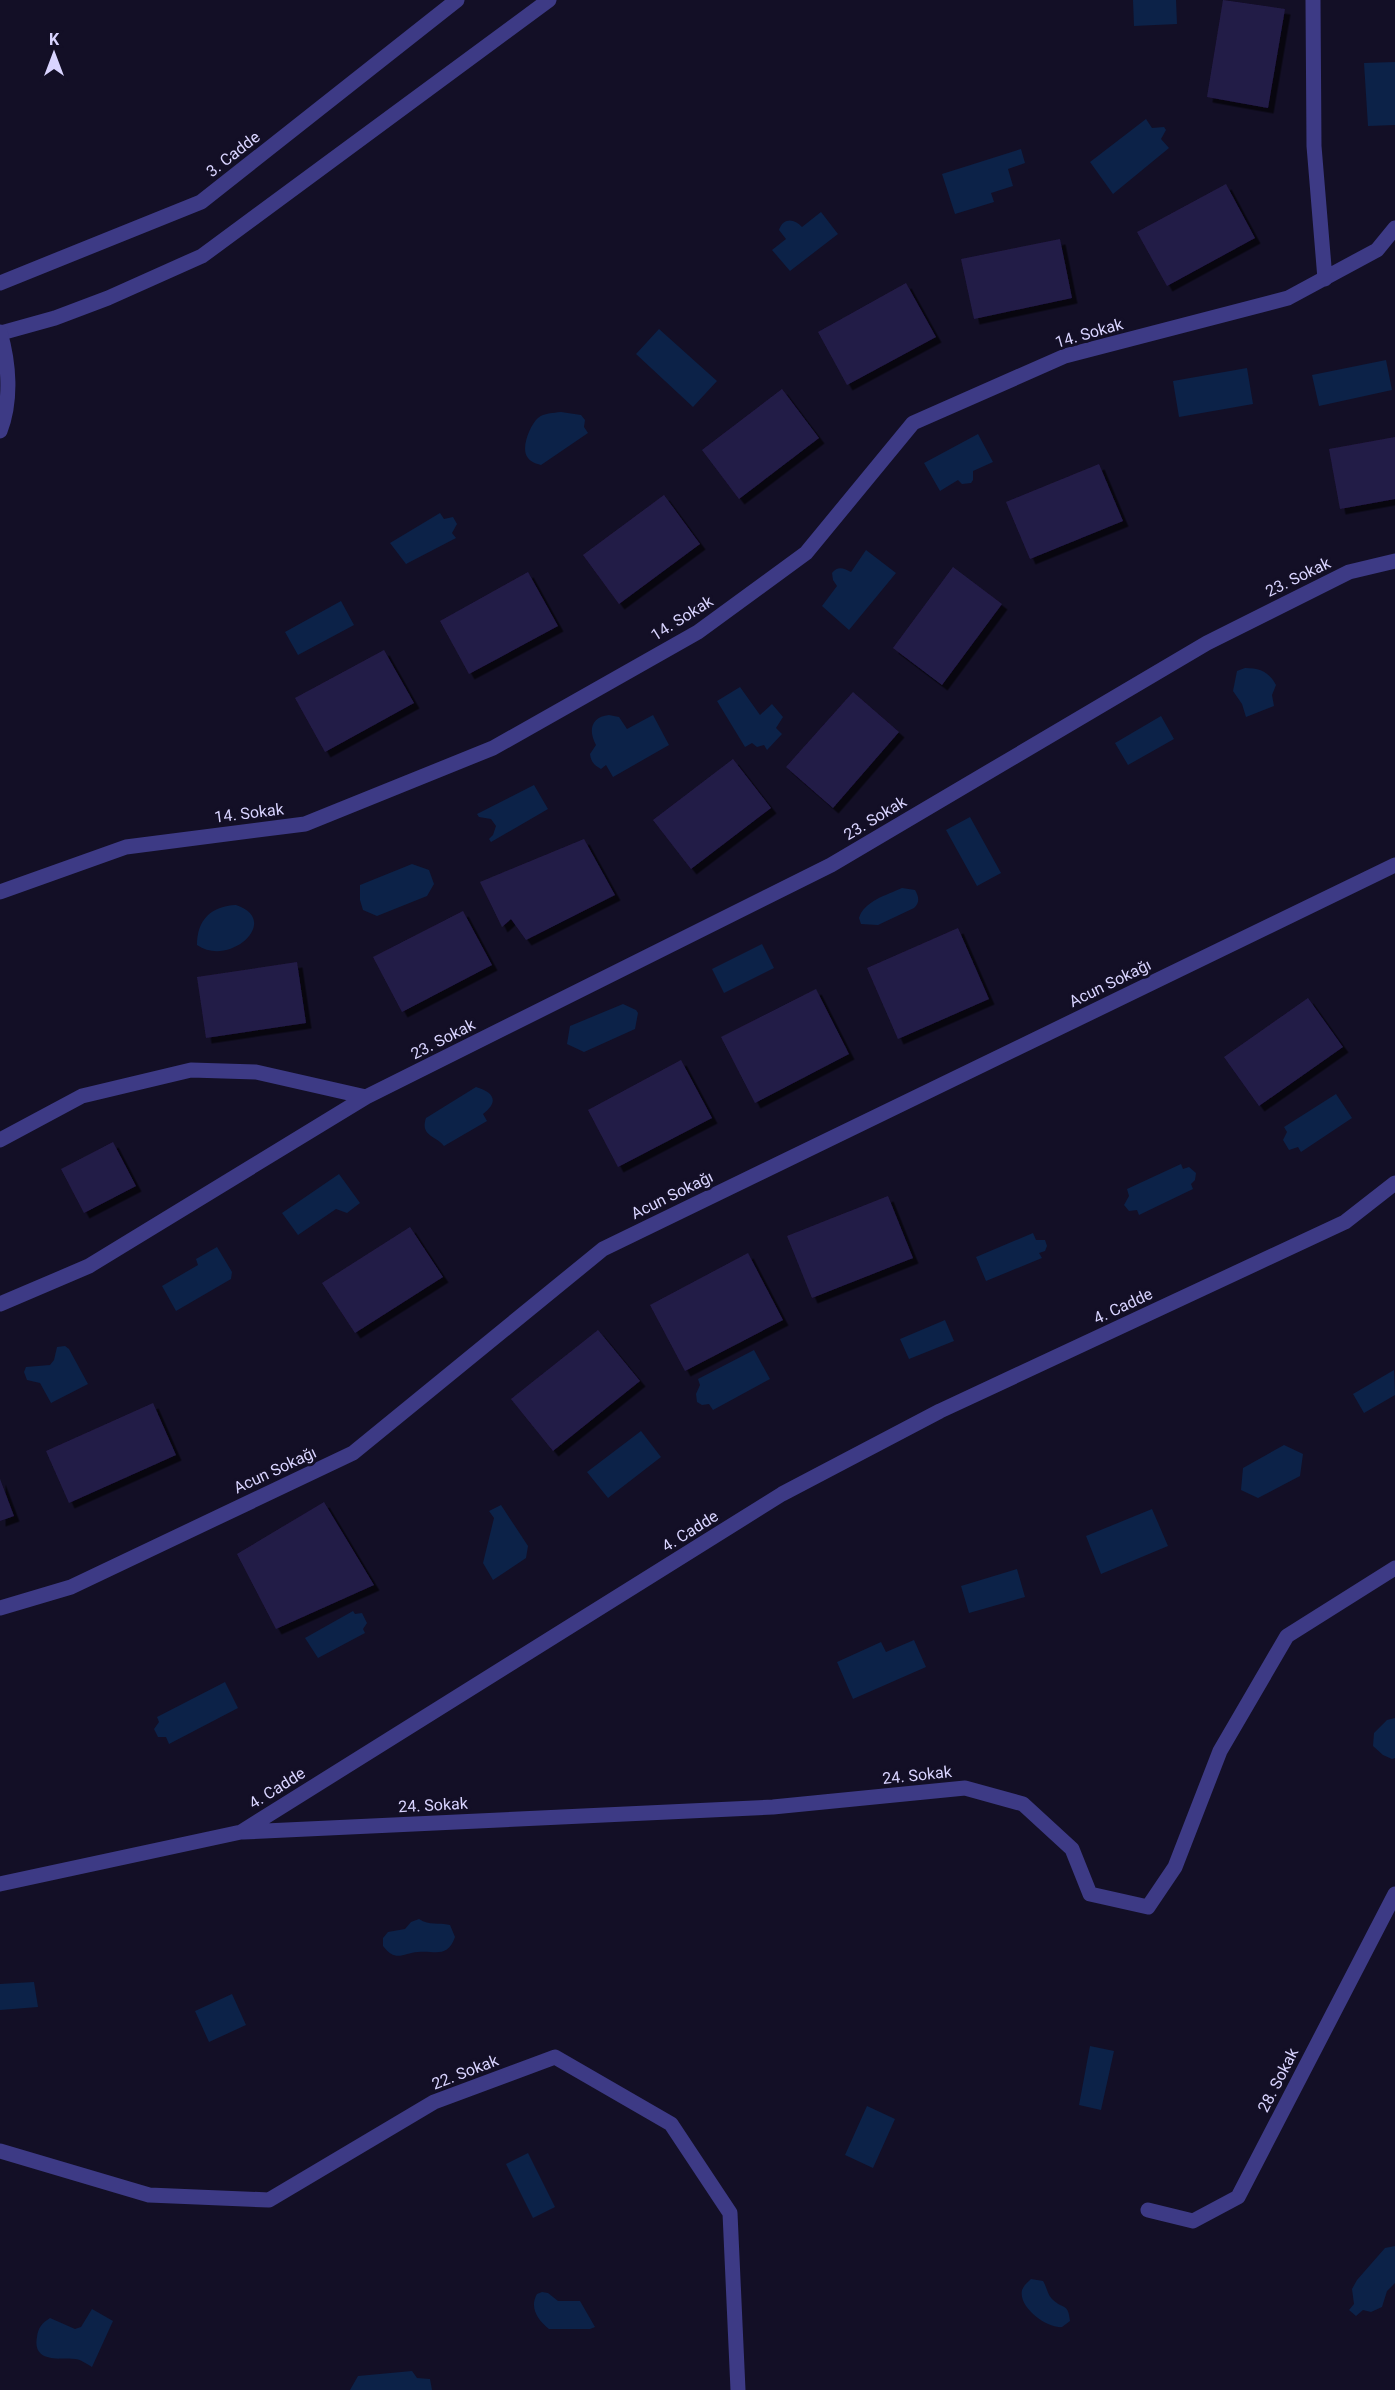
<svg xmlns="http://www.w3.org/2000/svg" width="1395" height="2390" viewBox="0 0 1395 2390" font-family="Roboto,sans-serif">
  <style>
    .water { fill: #0c2248 }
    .building { fill: #241b47; filter: url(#shadow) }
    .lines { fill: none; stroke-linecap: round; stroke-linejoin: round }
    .lane { stroke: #3d3a85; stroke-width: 15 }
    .street { stroke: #3d3a85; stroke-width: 15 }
    .labels { text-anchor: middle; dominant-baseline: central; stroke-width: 6; stroke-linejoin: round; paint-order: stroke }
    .street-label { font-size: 16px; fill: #d9d4ff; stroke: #130f26 }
  </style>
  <defs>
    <filter id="shadow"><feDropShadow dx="5.5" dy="5.5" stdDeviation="0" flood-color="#0009"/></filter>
  </defs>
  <rect width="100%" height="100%" fill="#130f26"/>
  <path class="water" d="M1133 0H1176L1177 24 1134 26Z
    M1395 62V125L1368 126 1364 63Z
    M1146 119 1152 128 1164 127 1166 130 1161 139 1169 148 1113 194 1090 162Z
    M1021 149 1025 163 1008 169 1013 186 991 193 994 202 955 214 942 174Z
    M821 212 838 234 790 271 772 250 786 239 779 230C783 218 794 218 802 227Z
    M659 329 717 381 693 407 636 354Z
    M1386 360 1392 390 1319 406 1312 375Z
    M1247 368 1253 404 1179 417 1173 381Z
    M561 412 581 415 585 420 584 427 588 433 541 465C537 464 531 462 528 458 520 449 530 425 538 418 544 413 553 413 561 412Z
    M978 434 993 462 973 471V480L971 483 962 484 958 480 940 491 924 463Z
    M440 513 444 519 453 517 457 524 452 533 456 538 406 564 390 543Z
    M866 550 896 573 849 630 822 606 837 586 833 580 832 573C838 566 843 568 851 572Z
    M341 601 354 625 298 655 285 632Z
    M1245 668C1260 668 1269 672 1276 685L1272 695 1274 706 1246 717 1242 704 1233 691 1237 671Z
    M740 687 760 715 772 704 783 717 776 728 782 734 767 750 764 745 757 747 752 743 745 747 717 701Z
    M609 715 619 717 627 729 653 715 669 745 613 777 606 765 601 769C594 765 591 762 590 754L596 745C588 730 591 717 609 715Z
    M1161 716 1174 739 1128 765 1115 743Z
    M534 785 548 809 491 842 489 839 493 835 496 826 491 819 479 817 477 814Z
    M970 817 1001 873 977 886 946 830Z
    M412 864 429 870 434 884 427 896 377 916 363 910 360 900V885Z
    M902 888 915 890C919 897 920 902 914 908L878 925 861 924 859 918C864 901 887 895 902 888Z
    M236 905C282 920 230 968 197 945 197 920 211 906 236 905Z
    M762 944 774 968 724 993 712 969Z
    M623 1004 636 1010 638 1013 635 1029 584 1052 567 1044 570 1026Z
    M476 1087C493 1092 500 1101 483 1114L487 1121 444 1146C435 1135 420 1136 426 1118Z
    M1336 1094 1352 1118 1301 1152 1298 1147 1289 1150 1283 1140 1287 1132 1284 1127Z
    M1181 1164 1183 1169 1189 1167 1196 1173 1195 1180 1191 1184 1193 1189 1139 1215 1137 1210 1129 1211 1124 1205 1129 1196 1127 1189Z
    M339 1174 360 1203 347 1213 336 1209 298 1235 282 1213Z
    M1033 1233 1036 1240H1045L1047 1246 1045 1251 1039 1253 1042 1258 986 1281 976 1257Z
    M217 1247 232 1272 231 1279 176 1311 162 1286 198 1265 196 1259Z
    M945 1320 954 1341 909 1359 900 1339Z
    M65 1346 69 1349 88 1384 51 1403 40 1383 27 1380 24 1372 26 1367 50 1365 54 1360 57 1347Z
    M754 1350 770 1379 713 1410 709 1404 702 1405 697 1402 696 1394 700 1385 698 1379Z
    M1394 1370 1395 1395 1364 1413 1353 1394Z
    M641 1431 661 1457 608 1498 587 1472Z
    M1284 1445 1303 1454 1300 1476 1258 1498 1241 1490 1243 1468Z
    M501 1505 528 1546 526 1558 493 1580 483 1563 494 1518 489 1511Z
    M1152 1509 1168 1546 1101 1574 1086 1536Z
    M1017 1569 1025 1597 969 1613 961 1586Z
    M353 1611 355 1614 362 1613 367 1623 363 1629 365 1633 318 1658 305 1638Z
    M914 1640 926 1667 853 1699 837 1662 881 1642 886 1652Z
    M225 1682 238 1708 169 1744 166 1737H158L154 1729 159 1722 157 1717Z
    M1395 1718V1758L1392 1759 1383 1755 1373 1746 1374 1733 1387 1720Z
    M419 1919C430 1926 438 1922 450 1925L455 1937C447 1959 435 1950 418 1952 403 1953 396 1963 383 1946V1938L388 1932 405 1929 411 1922Z
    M34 1982 38 2007 0 2010V1984Z
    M232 1994 246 2025 209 2042 195 2011Z
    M1090 2046 1114 2051 1101 2110 1079 2105Z
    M867 2106 895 2119 873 2168 845 2155Z
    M528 2153 555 2207 533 2218 506 2164Z
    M1395 2246V2283L1387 2291 1382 2307 1371 2312 1363 2310 1356 2316 1349 2310 1354 2304 1352 2289 1357 2280 1385 2248Z
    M1031 2279 1043 2281C1047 2287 1047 2294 1052 2299 1063 2310 1068 2302 1070 2321L1062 2327C1048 2329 1018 2308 1022 2290 1024 2285 1028 2282 1031 2279Z
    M542 2292 548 2293 558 2301H580L595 2327 590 2329H549C538 2320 529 2308 537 2294Z
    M92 2309 113 2321 92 2367C87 2364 80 2359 75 2359 59 2358 32 2363 37 2337 38 2328 42 2323 50 2318L75 2329 81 2327Z
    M412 2371 417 2378 430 2379 432 2390H350L358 2376Z"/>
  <path class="building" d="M1223 0 1285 9 1268 108 1207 97Z
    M1226 184 1255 238 1167 286 1137 232Z
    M1060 239 1072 298 974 319 961 259Z
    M906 283 936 337 847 385 818 332Z
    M782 389 819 438 739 499 702 450Z
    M1395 437V499L1340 509 1329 449Z
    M1099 464 1123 521 1030 559 1006 502Z
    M664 495 700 544 619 604 583 555Z
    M953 567 1002 604 942 685 893 648Z
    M528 572 558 626 469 674 440 621Z
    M384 650 414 703 325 752 295 698Z
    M853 692 899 732 833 808 786 767Z
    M733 759 771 808 691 869 653 820Z
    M584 839 615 895 526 940 511 919 502 927 480 882Z
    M463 911 492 965 402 1012 373 957Z
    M958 928 989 999 898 1039 867 968Z
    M297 962 306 1023 206 1038 197 977Z
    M816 989 849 1054 755 1103 721 1037Z
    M1308 998 1343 1047 1259 1106 1224 1057Z
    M681 1060 712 1118 618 1167 588 1110Z
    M113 1142 136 1186 84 1213 61 1169Z
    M888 1196 913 1258 812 1298 787 1236Z
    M410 1227 443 1277 355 1333 322 1283Z
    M748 1253 783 1320 685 1371 650 1305Z
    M598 1330 640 1381 553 1451 511 1399Z
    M153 1403 176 1455 69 1503 46 1451Z
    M0 1479 14 1516 0 1521Z
    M324 1502 374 1585 276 1629 237 1554Z"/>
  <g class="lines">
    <path class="lane" d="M1 333 55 318 108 298 202 256 549 0"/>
    <path class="street" d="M1313 0 1314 146 1325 279
      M0 283 201 202 457 0
      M0 332C9 363 12 400 0 431
      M0 892 126 847 305 824 493 748 698 632 806 553 913 423 1065 356 1288 298 1377 250 1395 228
      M0 1140 82 1096 191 1070 256 1072 366 1097
      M0 1304 89 1266 366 1097 831 865 1207 643 1349 572 1395 561
      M0 1608 71 1587 353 1453 603 1249 1395 865
      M243 1832 773 1807 965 1788 1023 1804 1072 1849 1090 1894 1148 1907 1175 1867 1220 1751 1287 1636 1395 1568
      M0 1884 241 1832 782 1494 940 1411 1345 1222 1395 1183
      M0 2151 149 2195 269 2200 434 2102 555 2057 671 2124 730 2213 738 2390
      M1148 2210 1193 2221 1238 2197 1395 1894"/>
  </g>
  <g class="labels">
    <g class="street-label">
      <text transform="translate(233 154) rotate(-38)">3. Cadde</text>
      <text transform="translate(1089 333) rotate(-16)">14. Sokak</text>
      <text transform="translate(1298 577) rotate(-26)">23. Sokak</text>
      <text transform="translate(682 618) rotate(-32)">14. Sokak</text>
      <text transform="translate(249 813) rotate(-7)">14. Sokak</text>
      <text transform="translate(875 818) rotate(-31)">23. Sokak</text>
      <text transform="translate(1110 983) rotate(-26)">Acun Sokağı</text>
      <text transform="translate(443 1039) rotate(-27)">23. Sokak</text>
      <text transform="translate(672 1195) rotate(-26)">Acun Sokağı</text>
      <text transform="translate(1123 1306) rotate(-25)">4. Cadde</text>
      <text transform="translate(275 1470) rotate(-25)">Acun Sokağı</text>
      <text transform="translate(690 1531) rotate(-32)">4. Cadde</text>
      <text transform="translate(917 1775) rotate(-6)">24. Sokak</text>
      <text transform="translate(277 1788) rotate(-32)">4. Cadde</text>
      <text transform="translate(433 1805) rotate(-3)">24. Sokak</text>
      <text transform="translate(465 2072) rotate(-21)">22. Sokak</text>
      <text transform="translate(1278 2080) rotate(-63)">28. Sokak</text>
    </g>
  </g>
  <g transform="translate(54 54)" stroke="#130f26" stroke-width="4.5" paint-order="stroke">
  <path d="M0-4.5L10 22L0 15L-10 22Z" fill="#d9d4ff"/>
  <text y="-9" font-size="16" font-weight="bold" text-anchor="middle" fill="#d9d4ff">K</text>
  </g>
</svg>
